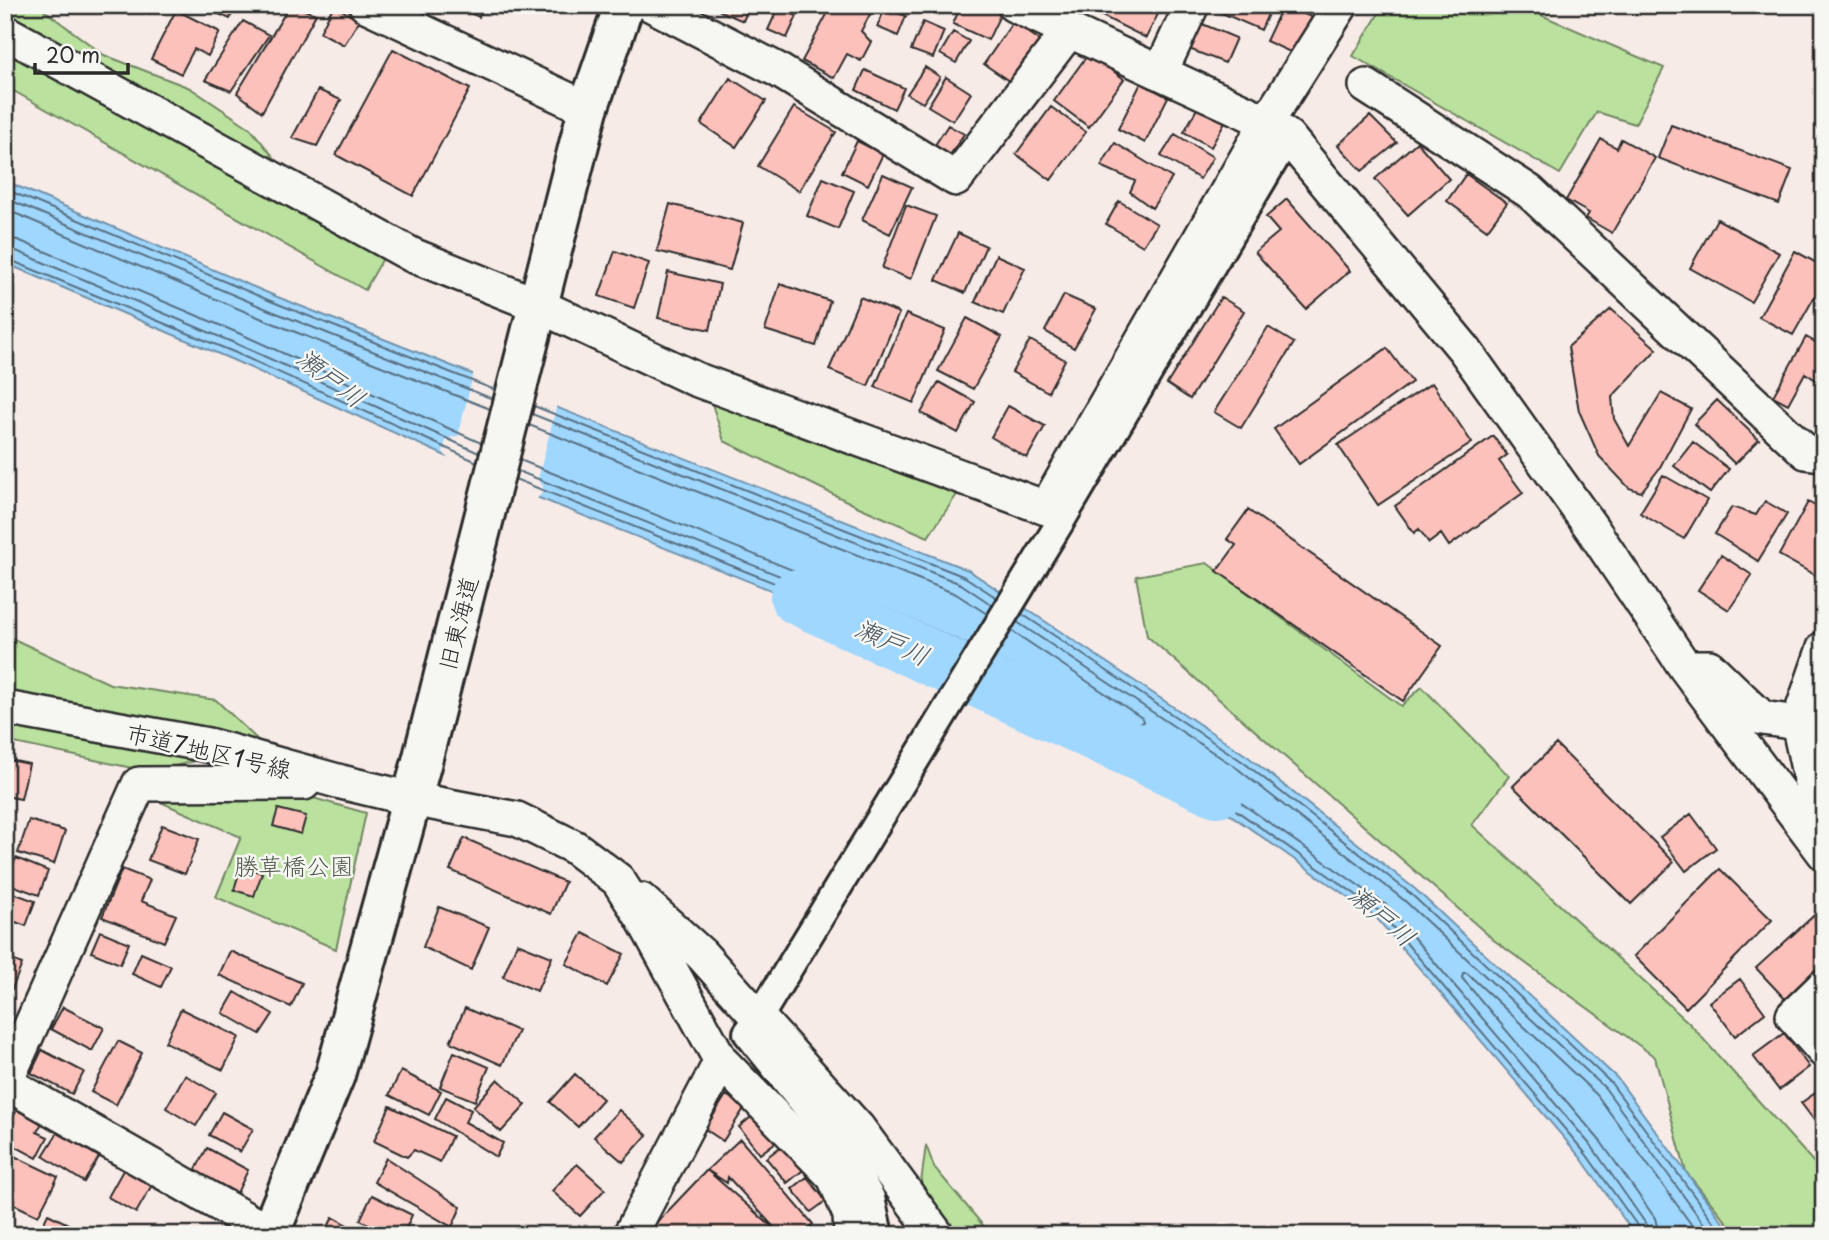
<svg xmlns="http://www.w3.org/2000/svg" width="1829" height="1240" viewBox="0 0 1829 1240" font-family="'Playpen Sans','Klee One',sans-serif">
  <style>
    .green { fill: #bae29e; stroke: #728664; stroke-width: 2 }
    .water { fill: #9fd7ff; stroke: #7192aa; stroke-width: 2 }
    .pier { fill: #f7ebe7 }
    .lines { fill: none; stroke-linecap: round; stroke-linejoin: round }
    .shore { stroke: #597080; stroke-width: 2 }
    .river { stroke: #9fd7ff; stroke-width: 56 }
    .building { fill: #fdc1bb; stroke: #2b2b2b; stroke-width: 2 }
    .pedestrian-casing { stroke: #2b2b2b; stroke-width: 32 }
    .minor-casing { stroke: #2b2b2b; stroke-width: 38 }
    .tertiary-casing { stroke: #2b2b2b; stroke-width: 44 }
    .pedestrian { stroke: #f6f6f2; stroke-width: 26 }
    .minor { stroke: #f6f6f2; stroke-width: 33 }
    .tertiary { stroke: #f6f6f2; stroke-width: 38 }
    .labels { text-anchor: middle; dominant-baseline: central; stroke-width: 5; stroke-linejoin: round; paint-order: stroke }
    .street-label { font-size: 24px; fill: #2b2b2b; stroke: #f6f6f2 }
    .park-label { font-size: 24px; fill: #4f5948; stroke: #f6f6f2 }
    .water-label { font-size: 26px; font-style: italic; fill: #485660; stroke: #f6f6f2 }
  </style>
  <rect width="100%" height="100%" fill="#f7ebe7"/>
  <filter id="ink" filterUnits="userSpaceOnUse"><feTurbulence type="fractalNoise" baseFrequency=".0143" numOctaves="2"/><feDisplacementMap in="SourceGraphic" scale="14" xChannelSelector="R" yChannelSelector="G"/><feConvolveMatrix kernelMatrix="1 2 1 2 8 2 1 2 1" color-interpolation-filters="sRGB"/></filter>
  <g filter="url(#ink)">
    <path class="green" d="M5 5H37L104 55 190 88 250 128 285 171 385 255 365 290 5 86Z
      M1384 5H1518L1664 68 1635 124 1597 112 1560 174 1353 56Z
      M711 401 958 493 928 537 859 507 724 441Z
      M1207 563 1401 706 1422 687 1509 776 1472 825 1689 1023 1824 1174V1235H1737L1686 1172 1655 1057 1495 941 1147 636 1136 576Z
      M5 635 110 684 216 700 262 744 151 772 5 741Z
      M142 794H299L366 813 336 949 216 897 241 837Z
      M926 1145 934 1167 991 1235H914Z"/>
    <path class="water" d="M5 181 275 296 968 570 1247 756 1415 889 1617 1078 1732 1235H1635L1581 1158 1375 916 1148 757 869 629 539 498 233 360 5 263Z"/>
    <path class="pier" d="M474 371 557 404 538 479 543 486 542 493 536 500 451 462 443 452 446 439 458 436Z"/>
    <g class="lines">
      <path class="shore" d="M5 189 273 302 495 390
        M5 198 269 310 493 399
        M5 209 265 320 490 409
        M5 238 18 240 243 335 481 443
        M5 249 14 250 239 345 479 453
        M5 258 236 353 477 462
        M534 406 965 577 997 598
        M532 414 961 584 992 605
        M529 425 956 594 987 614
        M520 460 879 605 968 645
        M518 471 875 614 962 655
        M515 479 872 622 958 662
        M1022 614 1243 762 1411 894 1611 1083 1723 1235
        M1017 622 1238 769 1405 901 1605 1088 1712 1235
        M995 658 1138 724 1143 722 1142 718 1012 631
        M990 667 1157 744 1385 904 1593 1148 1646 1224 1649 1235
        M985 675 1152 751 1379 911 1586 1154 1639 1228 1640 1235
        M1659 1235 1655 1218 1601 1142 1462 978 1463 973H1467L1597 1095 1699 1235"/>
      <path class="river" d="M798 597 1217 789"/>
    </g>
    <path class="building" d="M199 5H236L230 19Z
      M290 5 316 14 262 112 237 93Z
      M334 5 359 21 344 45 320 32Z
      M451 5H484L479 17Z
      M722 5H750L743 21 720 11Z
      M832 5 874 7 861 31 871 42 861 61 847 54 834 78 802 61Z
      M961 5H984L1001 13 988 40 953 24Z
      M1107 5H1140L1158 14 1146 38 1102 16Z
      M1217 5H1272L1261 30 1215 10Z
      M1283 5 1316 19 1299 56 1266 41Z
      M778 8 797 16 787 38 768 30Z
      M885 8 906 16 898 36 877 27Z
      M176 10 220 32 208 56 194 49 181 74 151 59Z
      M243 21 269 35 231 91 205 80Z
      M923 22 944 31 933 58 911 50Z
      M1013 22 1041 41 1012 83 984 64Z
      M1200 23 1236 38 1225 63 1189 49Z
      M953 32 969 41 956 63 940 54Z
      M393 49 470 89 413 196 336 155Z
      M1089 53 1124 79 1089 127 1054 101Z
      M925 67 940 77 923 103 907 94Z
      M865 70 904 88 894 109 856 90Z
      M946 77 971 93 953 121 928 106Z
      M730 78 766 101 736 147 701 124Z
      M1141 83 1168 97 1145 143 1118 129Z
      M318 90 341 100 317 146 292 138Z
      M1200 103 1227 118 1211 147 1184 132Z
      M794 107 836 132 799 191 758 166Z
      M1051 107 1086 132 1051 180 1016 154Z
      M1370 116 1397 143 1362 171 1338 145Z
      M948 125 964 134 946 161 931 151Z
      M1671 125 1792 170 1779 204 1658 158Z
      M1175 134 1213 157 1200 179 1161 156Z
      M1601 139 1617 148 1621 139 1655 158 1612 233 1586 218 1589 213 1566 200Z
      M857 141 883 154 868 185 842 172Z
      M1417 142 1449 179 1408 215 1375 179Z
      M1115 143 1172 178 1152 208 1130 192 1135 181 1101 166Z
      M883 174 912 187 890 234 862 220Z
      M1466 174 1507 203 1487 230 1447 201Z
      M823 178 854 191 838 229 807 216Z
      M1287 199 1350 271 1306 309 1255 252 1279 232 1266 217Z
      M1119 201 1157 224 1143 246 1106 224Z
      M670 204 743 223 730 270 657 251Z
      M906 205 936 216 911 279 882 268Z
      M1717 219 1779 253 1751 302 1690 268Z
      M958 233 986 246 965 293 936 280Z
      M615 251 649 263 634 308 599 296Z
      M1795 251 1824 267V280L1793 335 1759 317Z
      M996 255 1025 268 1003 314 975 302Z
      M668 272 720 284 710 330 658 318Z
      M780 284 830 301 816 346 765 330Z
      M1064 295 1096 309 1074 348 1045 331Z
      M860 297 899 313 868 386 829 370Z
      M1221 297 1244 311 1190 399 1167 384Z
      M1824 306V321L1817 317Z
      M1611 309 1657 349 1612 397 1614 419 1629 446 1661 393 1691 409 1659 469 1641 492 1629 488 1599 456 1579 411 1568 347Z
      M906 314 945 330 914 403 875 387Z
      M967 318 1002 337 973 389 938 371Z
      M1268 327 1294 343 1241 428 1214 412Z
      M1806 337 1824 347V366L1816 380 1805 373 1788 404 1773 396Z
      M1030 340 1065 360 1048 392 1012 372Z
      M1387 348 1412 382 1299 464 1274 429Z
      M939 382 975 402 958 433 921 413Z
      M1432 383 1472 443 1378 505 1338 445Z
      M1717 400 1759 440 1735 464 1694 424Z
      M1008 406 1045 426 1027 458 991 437Z
      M1493 436 1507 455 1499 461 1523 493 1449 546 1441 534 1429 543 1419 529 1414 533 1395 506Z
      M1693 442 1729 469 1710 493 1674 466Z
      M1663 475 1707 500 1684 539 1640 513Z
      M1765 501 1787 514 1758 561 1715 534 1732 507 1756 515Z
      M1808 502 1824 511V572L1820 578 1779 555Z
      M1248 510 1442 646 1403 701 1217 571 1236 545 1227 539Z
      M1721 555 1752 575 1729 610 1698 590Z
      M1556 744 1674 862 1631 904 1513 786Z
      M5 759 29 764 21 799 5 796Z
      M278 809 306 816 301 834 273 826Z
      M1691 814 1716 848 1686 871 1660 837Z
      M29 820 65 831 54 864 18 853Z
      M162 825 199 839 185 874 148 860Z
      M464 838 565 882 551 914 450 870Z
      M16 858 48 871 39 895 6 883Z
      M241 866 262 873 254 896 234 890Z
      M122 869 150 880 141 901 176 915 164 942 102 917Z
      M1720 869 1772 920 1686 1008 1634 956Z
      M5 890 35 901 26 926 5 918Z
      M439 907 489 927 471 970 423 947Z
      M1820 910 1824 914V966L1786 1000 1756 968Z
      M100 931 129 943 120 964 91 952Z
      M583 933 624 954 607 986 566 964Z
      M517 943 552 957 537 991 503 977Z
      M230 951 302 983 291 1007 219 975Z
      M141 953 171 966 161 987 132 974Z
      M5 957 22 964 12 989 5 987Z
      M1740 979 1765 1013 1735 1036 1709 1002Z
      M235 992 273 1014 260 1034 223 1013Z
      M63 1007 104 1028 92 1051 51 1029Z
      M465 1008 518 1031 502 1065 450 1042Z
      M181 1009 239 1037 223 1070 165 1042Z
      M1784 1033 1809 1067 1779 1090 1753 1056Z
      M118 1041 142 1053 116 1105 91 1092Z
      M42 1050 84 1072 72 1094 31 1073Z
      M454 1052 489 1067 475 1101 440 1087Z
      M401 1071 441 1091 429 1115 389 1095Z
      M575 1074 603 1099 578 1127 550 1102Z
      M185 1075 216 1093 196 1126 166 1108Z
      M498 1079 526 1105 501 1132 473 1107Z
      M1824 1087V1133L1801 1103Z
      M726 1095 745 1107 723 1141 705 1129Z
      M446 1097 471 1110 465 1122 503 1143 496 1157 435 1119Z
      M390 1106 452 1136 440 1162 414 1150 407 1157 374 1141Z
      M17 1110 42 1123 37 1132 48 1137 37 1158 5 1141V1132Z
      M619 1110 647 1135 623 1162 594 1137Z
      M222 1112 253 1129 240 1152 209 1135Z
      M756 1113 777 1141 760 1154 739 1127Z
      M58 1132 99 1157 84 1182 43 1156Z
      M740 1139 813 1224 802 1235H781L728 1177 727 1183 707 1170Z
      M787 1142 807 1167 787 1183 766 1158Z
      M207 1148 248 1170 237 1193 195 1171Z
      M10 1154 58 1177 38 1216 5 1200V1164Z
      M386 1158 461 1207 452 1227 374 1182Z
      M127 1163 156 1178 136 1213 108 1197Z
      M577 1164 605 1189 580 1216 552 1191Z
      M707 1170 781 1235H651L648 1232Z
      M807 1177 826 1201 811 1212 792 1189Z
      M372 1195 412 1215 403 1235H391L360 1220Z
      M48 1214 68 1224 63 1235H38Z
      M333 1217 365 1235H324Z"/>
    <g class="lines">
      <g class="pedestrian-casing">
        <path id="pedestrian" d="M879 1235 871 1198 850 1161 747 1033 758 1019 1061 521 1288 137"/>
      </g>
      <g class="minor-casing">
        <path id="minor" d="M366 5 588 109
          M652 5 776 69 956 179 1069 31
          M1014 5 1267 122 1288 137 1464 349 1593 530 1685 667 1824 853
          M5 32 412 255 540 306 695 379 1046 508 1267 122 1341 5
          M1160 73 1192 5
          M1366 86 1530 192 1806 452 1824 454
          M1688 667H1709L1762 718 1798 723
          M5 708 208 745 341 782 412 799 517 819 574 847 618 880 643 919 721 1061 834 1177 850 1215 851 1235
          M1820 846 1815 801 1798 723 1824 648
          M641 900 701 954 858 1128 937 1235
          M1824 986 1793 1016 1824 1051
          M6 1083 270 1233
          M5 1084 139 784 304 783
          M630 1235 721 1061"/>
      </g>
      <g class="tertiary-casing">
        <path id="tertiary" d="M269 1235 335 1075 421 765 588 109 624 5"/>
      </g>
      <use href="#pedestrian" class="pedestrian"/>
      <use href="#minor" class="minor"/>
      <use href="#tertiary" class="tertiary"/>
    </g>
  </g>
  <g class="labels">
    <g class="street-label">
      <text transform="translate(457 623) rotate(-76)">旧東海道</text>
      <text transform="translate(209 750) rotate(13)">市道7地区1号線</text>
    </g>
    <g class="park-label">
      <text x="294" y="865">勝草橋公園</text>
    </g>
    <g class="water-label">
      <text transform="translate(332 377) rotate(38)">瀬戸川</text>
      <text transform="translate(893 641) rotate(24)">瀬戸川</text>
      <text transform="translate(1383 915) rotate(41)">瀬戸川</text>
    </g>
  </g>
  <rect width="1829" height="1240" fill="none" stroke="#f6f6f2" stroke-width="28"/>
  <rect x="14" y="14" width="1801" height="1212" fill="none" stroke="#2b2b2b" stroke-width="2.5" filter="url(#ink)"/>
  <path d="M35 63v10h93v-10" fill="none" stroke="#2b2b2b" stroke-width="3.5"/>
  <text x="46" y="63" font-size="21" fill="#2b2b2b" stroke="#f6f6f2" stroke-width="5" paint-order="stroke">20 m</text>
</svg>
